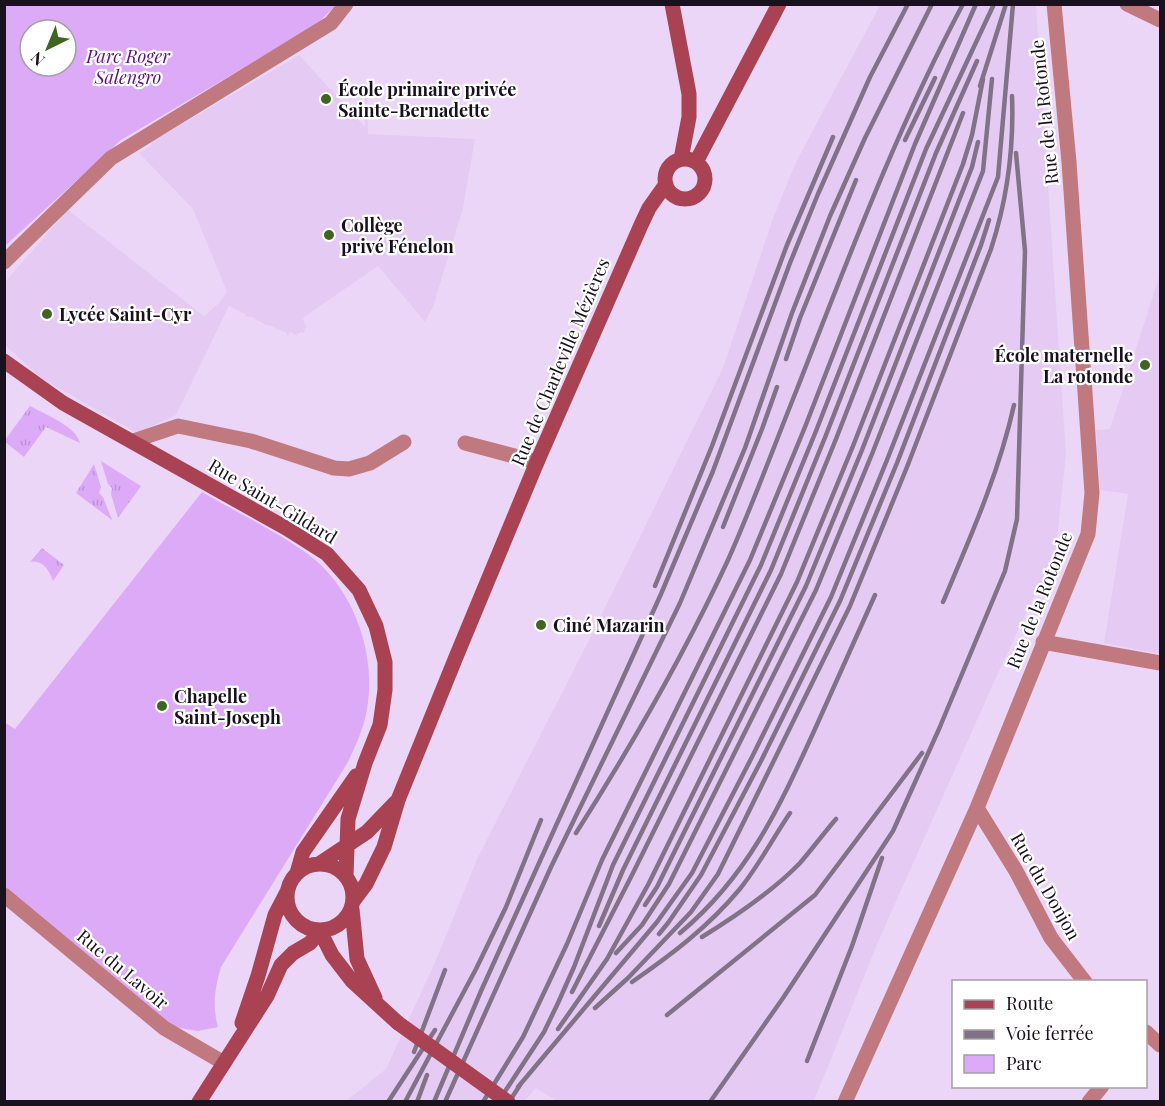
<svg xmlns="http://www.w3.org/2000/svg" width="1165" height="1106" viewBox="0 0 1165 1106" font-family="'Playfair Display',serif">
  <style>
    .built { fill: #e5cbf4 }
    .grass { fill: url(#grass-tufts) }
    .park { fill: #ddaaf7; fill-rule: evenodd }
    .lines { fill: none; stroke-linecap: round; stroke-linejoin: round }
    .street { stroke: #c0797f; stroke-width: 15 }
    .secondary { stroke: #a94252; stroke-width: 15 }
    .rail { stroke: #817288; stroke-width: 4.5 }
    .secondary-bridge { stroke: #a94252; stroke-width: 15 }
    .poi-dot { fill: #3f6620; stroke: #fff; stroke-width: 2 }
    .labels { text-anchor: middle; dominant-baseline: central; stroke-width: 4.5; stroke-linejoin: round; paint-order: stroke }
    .park-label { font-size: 18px; font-style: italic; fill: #5e117c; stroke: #fff }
    .poi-label { font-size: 18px; font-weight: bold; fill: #19111d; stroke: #fff; text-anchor: start }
    .street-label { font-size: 18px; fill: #19111d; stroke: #fff }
  </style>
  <defs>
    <pattern id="grass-tufts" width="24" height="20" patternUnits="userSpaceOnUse" patternTransform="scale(1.5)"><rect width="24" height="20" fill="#ddaaf7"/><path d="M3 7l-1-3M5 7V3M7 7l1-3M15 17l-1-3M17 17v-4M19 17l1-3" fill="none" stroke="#bd91d3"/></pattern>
  </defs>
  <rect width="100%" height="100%" fill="#ecd6f8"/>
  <path class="built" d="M880 5H1036L1066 454 1056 549 994 682 878 942 814 1101H557L536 1088 525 1101 345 1102 386 1069 436 960 478 857 590 638 723 368 773 218 796 162Z
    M299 55 365 127V94L367 95 368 134 475 139 463 208 433 307 425 322 378 266 304 317 303 320 307 327 305 328 304 334 302 332 297 334V336L290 332 288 336 286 335 287 333 278 329 275 330 276 328 268 325 267 326 258 320 256 321 255 318 245 316V314L229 306 176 415 137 433 41 378 5 345 4 283 68 210 204 316 219 303 227 292 193 209 139 153 151 146 152 142Z
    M1160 274V654L1104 643 1128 494 1100 490 1096 430 1110 429Z"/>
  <path class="grass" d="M30 406C45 414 77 427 80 443L46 427 24 457 5 442V440Z
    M101 461 141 486 118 518 111 494 112 488 108 484Z
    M94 464 101 487 99 493 103 497 112 520 76 493Z
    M42 548 64 565 53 581C49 570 42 559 30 562Z"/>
  <path class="park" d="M5 5H336L320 21 294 38 121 140 5 246ZM30 30H66V66H30Z
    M202 492C236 512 278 532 309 555 352 587 375 649 368 702 366 723 357 743 348 762L221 967C215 988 212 1006 218 1027L198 1031 173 1027 5 890 4 722 15 729Z"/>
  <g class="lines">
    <path class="street" d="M1127 4 1160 20
      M4 262 111 158 331 23 346 4
      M133 441 178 426 251 441 334 468 349 469 370 463 404 442
      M465 443 537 462
      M1043 642 1160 663
      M977 808 1016 871 1051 938 1085 982
      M4 895 164 1028 224 1063
      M1146 1032 1160 1045
      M845 1102 977 808 1088 534 1092 493 1069 162 1054 4
      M1089 1102 1102 1086"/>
    <path class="secondary" d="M672 4 689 94V117L681 159
      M665 179a20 20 0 1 1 40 0a20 20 0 1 1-40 0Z
      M696 162 779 4
      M4 361 63 403 286 528 327 554 359 590 376 626 385 662V690L380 725 365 763 348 819 346 876
      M287 897a33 33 0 1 1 66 0a33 33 0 1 1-66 0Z
      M319 864 367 832 396 802
      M297 873 303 852 356 776
      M354 900 366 884 384 847 398 800 456 657 537 462 641 225 649 208 666 184
      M352 909 357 959 375 998
      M242 1023 258 976 275 915 287 892
      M199 1102 267 996 281 965 293 953 310 943 320 931 332 955 352 981 398 1023"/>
    <path class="rail" d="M980 86 1006 4
      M905 140 935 78
      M786 359 800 318 856 180
      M723 527 762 429 777 387
      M655 586 712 446 787 245 833 137
      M943 602C970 538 999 473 1014 405
      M576 833C632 745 684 655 728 560 753 504 774 446 797 389 848 259 897 128 963 4
      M645 905 657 887 806 586 862 450 972 167 978 142
      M599 926 623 870 771 570 826 435 936 153 977 61
      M680 933C748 876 779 808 815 729 835 684 855 639 875 595
      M659 934 668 923 701 875 761 761 840 601 897 463 981 245 989 220
      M702 937C736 916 772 892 800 863 812 849 824 833 836 819
      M616 953 642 925 669 884 816 590 872 454 983 171 992 79
      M632 982C671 955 708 927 739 890 758 867 773 838 790 813
      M572 992 632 875 781 574 836 439 963 113
      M595 1008 628 978 691 912 718 874 850 606 907 467 991 249C1007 200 1014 148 1012 96
      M667 1015 815 895 922 753
      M558 1029 607 959 649 883 797 582 853 446 963 164 972 135 983 79
      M414 1052 445 970
      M807 1061 852 946 882 858
      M518 1087 657 922 692 873 752 757 831 597 887 460 998 177 1013 4
      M388 1102 435 1030
      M405 1102 476 969 506 907 541 820
      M417 1102 427 1075
      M434 1102 481 991 661 594 713 471 790 263 818 194 870 77 908 4
      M445 1102 551 867 680 603 745 448 792 313 830 216 865 138 932 4
      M483 1102 523 1037 567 944 602 860 750 560 805 427 915 144 976 4
      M498 1102 544 1032 558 1003 574 967 613 865 761 565 816 431 926 149 994 4
      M509 1102 522 1082
      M710 1102 783 998 893 831 939 729 1005 571 1017 519 1025 251 1016 153"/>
    <path class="secondary-bridge" d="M398 1023 508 1102"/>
  </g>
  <g class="poi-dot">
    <circle cx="326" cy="99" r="6"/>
    <circle cx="329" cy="235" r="6"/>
    <circle cx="47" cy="314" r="6"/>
    <circle cx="1145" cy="365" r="6"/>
    <circle cx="541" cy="625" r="6"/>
    <circle cx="162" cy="706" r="6"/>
  </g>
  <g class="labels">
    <g class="park-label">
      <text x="128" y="56">Parc Roger<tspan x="128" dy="21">Salengro</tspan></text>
    </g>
    <g class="poi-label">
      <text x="338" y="89">École primaire privée<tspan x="338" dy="21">Sainte-Bernadette</tspan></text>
      <text x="341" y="225">Collège<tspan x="341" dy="21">privé Fénelon</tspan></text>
      <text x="59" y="314">Lycée Saint-Cyr</text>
      <text x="1133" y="355" text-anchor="end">École maternelle<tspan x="1133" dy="21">La rotonde</tspan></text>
      <text x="553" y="625">Ciné Mazarin</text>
      <text x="174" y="696">Chapelle<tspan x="174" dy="21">Saint-Joseph</tspan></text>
    </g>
    <g class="street-label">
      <text transform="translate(1044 112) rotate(-96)">Rue de la Rotonde</text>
      <text transform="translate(560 362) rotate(-67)">Rue de Charleville Mézières</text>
      <text transform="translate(273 501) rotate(31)">Rue Saint-Gildard</text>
      <text transform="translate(1039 600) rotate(-68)">Rue de la Rotonde</text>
      <text transform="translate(1046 886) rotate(60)">Rue du Donjon</text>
      <text transform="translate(123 969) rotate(40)">Rue du Lavoir</text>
    </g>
  </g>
  <rect width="1165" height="1106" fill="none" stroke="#19111d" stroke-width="12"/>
  <rect x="952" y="980" width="195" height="108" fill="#ffffff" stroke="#a3a0a5" stroke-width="1.5"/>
  <rect x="964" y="1000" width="30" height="9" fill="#a94252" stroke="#a3a0a5" stroke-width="1.5"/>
  <text x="1006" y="1010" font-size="18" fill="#19111d">Route</text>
  <rect x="964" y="1030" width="30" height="9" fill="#817288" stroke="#a3a0a5" stroke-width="1.5"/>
  <text x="1006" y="1040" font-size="18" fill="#19111d">Voie ferrée</text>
  <rect x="964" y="1055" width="30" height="18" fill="#ddaaf7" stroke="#a3a0a5" stroke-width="1.5"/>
  <text x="1006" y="1070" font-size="18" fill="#19111d">Parc</text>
  <g transform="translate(48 48) rotate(223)"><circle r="28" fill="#ffffff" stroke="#a3a0a5" stroke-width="1.5"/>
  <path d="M0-4.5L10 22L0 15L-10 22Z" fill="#3f6620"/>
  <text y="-9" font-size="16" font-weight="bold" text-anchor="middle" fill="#19111d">N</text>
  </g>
</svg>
